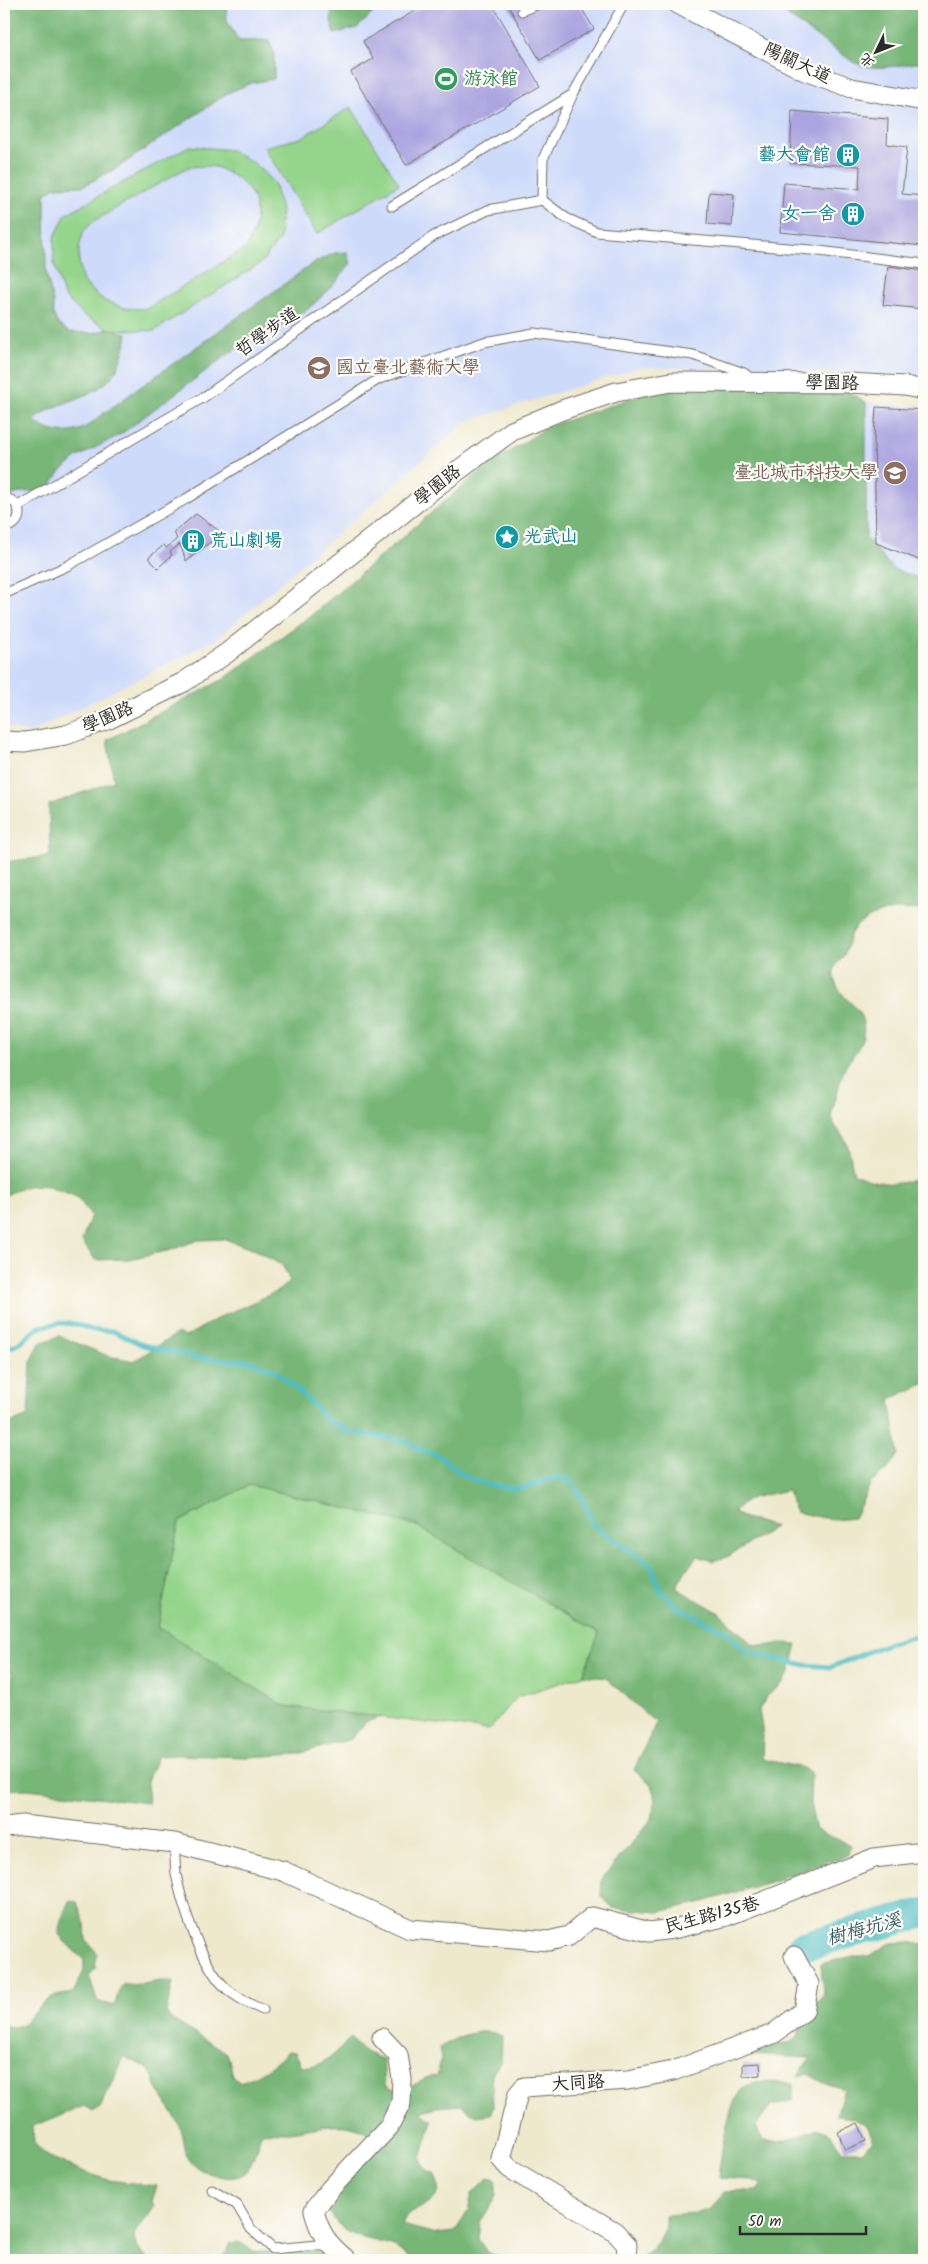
<svg xmlns="http://www.w3.org/2000/svg" width="928" height="2264" viewBox="0 0 928 2264" font-family="Kalam,'LXGW WenKai TC',sans-serif">
  <style>
    .built { fill: #cedafa }
    .green { fill: #94d48b; stroke: #60805b; fill-rule: evenodd }
    .forest { fill: #77b677; stroke: #517051 }
    .lines { fill: none; stroke-linecap: round; stroke-linejoin: round }
    .stream { stroke: #4ebdc3; stroke-width: 5 }
    .river { stroke: #4ebdc3; stroke-width: 30 }
    .building { fill: #aca4e0 }
    .service-casing { stroke: #6f6d63; stroke-width: 11 }
    .minor-casing { stroke: #6f6d63; stroke-width: 21 }
    .service { stroke: #fff; stroke-width: 9 }
    .minor { stroke: #fff; stroke-width: 19 }
    .labels { text-anchor: middle; dominant-baseline: central; stroke-width: 4.5; stroke-linejoin: round; paint-order: stroke }
    .street-label { font-size: 18px; fill: #2b2b2b; stroke: #fdfcf7 }
    .leisure-label { font-size: 18px; fill: #27864d; stroke: #fdfcf7; text-anchor: start }
    .culture-label { font-size: 18px; fill: #0d838f; stroke: #fdfcf7; text-anchor: end }
    .education-label { font-size: 18px; fill: #785e54; stroke: #fdfcf7; text-anchor: start }
    .water-label { font-size: 19px; font-style: italic; fill: #375e60; stroke: #fdfcf7 }
  </style>
  <rect width="100%" height="100%" fill="#fdfcf7"/>
  <filter id="ink" filterUnits="userSpaceOnUse"><feTurbulence type="fractalNoise" baseFrequency=".02" numOctaves="2"/><feDisplacementMap in="SourceGraphic" scale="10" xChannelSelector="R" yChannelSelector="G"/><feConvolveMatrix kernelMatrix="1 2 1 2 8 2 1 2 1" color-interpolation-filters="sRGB"/></filter>
  <filter id="wash" filterUnits="userSpaceOnUse"><feTurbulence type="fractalNoise" baseFrequency=".0096" numOctaves="4" result="noise"/><feDisplacementMap in="SourceGraphic" scale="20" xChannelSelector="R" yChannelSelector="G"/><feGaussianBlur stdDeviation="1.12" result="paint"/><feColorMatrix in="noise" values="0 0 0 0 0 0 0 0 0 0 0 0 0 0 0 0 0 1.4 0 .05"/><feComposite in="paint" operator="in"/></filter>
  <g filter="url(#wash)">
    <rect width="100%" height="100%" fill="#eee8cc"/>
    <path class="built" d="M4 4H924V377L909 375 640 367 467 421 215 640 30 733 4 726Z
      M866 402 924 407V580L893 569 866 538Z"/>
    <path class="green" d="M351 107 399 184 317 234 264 147 301 138Z
      M189 146 231 150 254 163 274 183 281 210 280 239 261 263 154 331 109 329 83 315 64 296 54 263V238L66 214ZM188 167C196 167 207 165 216 167 220 168 225 172 230 174 261 191 262 219 246 248L146 309 125 308 105 301 91 290 82 279 79 262V248L83 232 94 221Z
      M249 1485 415 1525 599 1633 583 1675 517 1697 489 1730 284 1706 158 1627 179 1522Z"/>
    <path class="forest" d="M4 4H226L227 21 239 41 269 40 274 53V79L251 83 228 93 117 168 83 186 55 187 45 195 46 271 53 302V314L58 324 69 332 92 333 109 329 127 333C121 376 109 387 68 402 55 407 44 411 34 421 54 437 80 436 97 418L315 262 335 253 347 252 351 263C335 285 314 307 290 321 282 326 273 329 265 333 254 340 248 346 235 349L121 434 78 457 60 472 47 491 22 492 4 498Z
      M333 4H382L357 28 334 34 331 21Z
      M778 4H924V62C899 64 878 73 853 62L788 16Z
      M840 387 866 402V538L893 569 924 580V911C903 906 867 911 853 930 848 937 848 947 844 955 839 963 832 966 834 978 839 1002 869 1006 863 1037 860 1049 849 1059 844 1070 842 1075 832 1110 832 1114 832 1125 839 1130 844 1138 850 1148 851 1163 854 1174 879 1185 899 1187 924 1176V1384L890 1399 898 1454 888 1469 871 1483 854 1518 834 1520 795 1512 788 1490 751 1498 733 1511 744 1518 775 1527 727 1557 712 1561 698 1556 686 1570 676 1588 718 1612 752 1644 765 1646 783 1643 797 1644 790 1672 782 1684 768 1695 759 1710 763 1735 762 1759 803 1768 811 1772 810 1804 816 1830 850 1845 848 1855 770 1882 703 1902 658 1912 613 1908 601 1896 602 1879 650 1821 656 1800 650 1783 634 1770 656 1723 606 1678 583 1675 599 1633 415 1525 249 1485 179 1522 158 1627 284 1706 381 1717 366 1722 351 1739 298 1754 248 1757 177 1755 158 1756 147 1780 148 1803 28 1789 4 1790V1684L13 1673 4 1669V1406L6 1408V1425L28 1416 31 1362 40 1343 59 1336 108 1356 134 1361 178 1333 185 1337 220 1317 278 1291 290 1281 283 1266 257 1251 225 1239 198 1240 171 1250 129 1259 95 1260 82 1241 91 1215 77 1197 48 1186 32 1185 20 1188 4 1196V862L50 856 49 805 114 781 107 740 224 679 314 613 485 467 548 427 657 389Z
      M69 1901 77 1902 85 1925 86 1940 97 1953 95 1969 89 1975 97 2001 114 2006C118 1998 117 1991 123 1984 143 1988 155 1978 173 1982L166 2013 171 2019 227 2053 233 2076 239 2082C254 2079 278 2063 288 2051L295 2052 302 2066C322 2069 339 2051 351 2037L361 2050 383 2060 385 2085C403 2099 418 2078 437 2076L441 2059 439 2049C455 2036 482 2026 502 2036L501 2061 492 2074 493 2107 491 2114 476 2116 462 2105 436 2107 420 2112 432 2120 421 2159 426 2170 434 2173C448 2201 423 2203 408 2215 405 2217 403 2222 402 2225L436 2234 455 2232 468 2210 472 2194 488 2178 496 2180V2196L480 2223 478 2239 487 2252 506 2260H413L392 2245 359 2237 344 2230 326 2209 371 2137C350 2117 315 2129 289 2132 280 2132 271 2131 262 2132 252 2156 253 2185 219 2176 199 2171 187 2165 183 2143 183 2139 183 2135 182 2132 177 2117 167 2105 159 2092 155 2085 154 2074 147 2068 140 2063 130 2061 123 2056L121 2064 100 2107 93 2111 85 2106 33 2126 34 2143 45 2155 92 2175 109 2180 157 2186 152 2201 154 2207C139 2234 121 2231 148 2260H4V2025C26 2034 34 2007 50 1999 57 1995 65 1994 73 1993L84 1971V1960C56 1933 53 1938 69 1901Z
      M907 1942 924 1945V2260H638C654 2246 667 2239 665 2215L698 2213 711 2209 725 2191 756 2190 762 2185 753 2180 718 2178C721 2157 728 2096 746 2086 759 2080 779 2083 793 2083V2100L771 2106 756 2126 763 2141C785 2142 797 2139 817 2128L830 2133 842 2151H862L873 2140 867 2125 852 2118 836 2116 844 2089 824 2083 808 2074 797 2076 811 2058 746 2055 755 2045 789 2043 798 2038 801 2022 823 1995 821 1964 853 1956H869L891 1943Z
      M239 2242 253 2251 264 2252 332 2246 338 2259 331 2260H218L227 2252 231 2243Z"/>
    <g class="lines">
      <path class="stream" d="M4 1350 18 1344 39 1327 59 1323 76 1324 92 1330 113 1331 143 1345 198 1358 249 1361 275 1371 299 1391 329 1421 350 1432 407 1441 421 1450 439 1456 466 1477 489 1485 519 1489 557 1477 571 1481 582 1498 594 1526 650 1564 661 1591 677 1607 728 1633 746 1652 805 1665 831 1667 890 1643 924 1634"/>
      <path class="river" d="M803 1946 924 1913"/>
    </g>
    <g id="blocks">
      <path class="building" d="M427 4H492L540 86 406 165 351 72 373 59 363 41Z
        M507 4H579L594 29 540 60Z
        M792 111 888 119 887 144 907 147 902 194 924 196V246L780 232 784 183 859 189 860 166 790 163Z
        M709 192 734 194 732 226 707 224Z
        M888 266 924 271V309L883 305Z
        M876 407 924 410V562L876 543 874 439Z
        M196 514 222 533 186 561 180 544 170 552 172 555 158 568 148 558 164 545 166 548 177 539 174 532Z
        M760 2063 761 2075 743 2076V2064Z
        M858 2123 866 2141 845 2150 838 2132Z"/>
    </g>
  </g>
  <g filter="url(#ink)">
    <use href="#blocks" fill-opacity="0" stroke="#6f6d63" stroke-width="1"/>
    <g class="lines">
      <g class="service-casing">
        <path id="service" d="M522 11 538 4
          M542 200 566 218 597 232 811 250 924 264
          M542 200 543 159 573 94 624 4
          M392 206 573 94
          M4 498C25 501 23 528 4 526
          M18 506 204 397 434 236 488 210 542 200
          M4 594 67 566 186 499 379 379 484 342 534 333 693 355 744 373 751 379
          M174 1843C175 1853 175 1864 176 1874 182 1905 202 1967 227 1989 237 1998 249 2004 263 2010
          M212 2190 237 2205 251 2229 273 2249 328 2244"/>
      </g>
      <g class="minor-casing">
        <path id="minor" d="M678 4 805 71 852 88 924 101
          M4 741 25 742 66 735 109 719 184 682 227 653 437 486 512 431 562 410 616 392 671 382 849 383 905 386 924 390
          M4 1827 23 1825 174 1843 283 1871 410 1929 549 1941 569 1936 592 1917 649 1932 673 1929 727 1916 874 1858 924 1852
          M347 2260C329 2245 319 2234 314 2210L330 2189 389 2127 401 2103 402 2079 398 2055 382 2038
          M624 2260 626 2258 627 2245 615 2232 509 2168 501 2159 518 2094 524 2087 628 2080 673 2071 773 2034 804 2011 809 1984 794 1956"/>
      </g>
      <use href="#service" class="service"/>
      <use href="#minor" class="minor"/>
    </g>
  </g>
  <defs>
    <g id="stadium-disc" transform="scale(1.25)"><circle r="9.5" fill="#2e9e5b" stroke="#fdfcf7"/><path d="M0-5a6.5 5 0 1 0 0 10a6.5 5 0 1 0 0-10ZM-3.5-1.8h7v3.6h-7Z" fill="#fff"/></g>
    <g id="building-disc" transform="scale(1.25)"><circle r="9.5" fill="#0f9aa8" stroke="#fdfcf7"/><path d="M-4-6H4V6H1V3H-1V6H-4ZM-2.5-4.3h1.7v1.8h-1.7ZM.8-4.3h1.7v1.8H.8ZM-2.5-1h1.7V.8h-1.7ZM.8-1h1.7V.8H.8Z" fill="#fff"/></g>
    <g id="university-disc" transform="scale(1.25)"><circle r="9.5" fill="#8d6e63" stroke="#fdfcf7"/><path d="M0-5L7-2L0 1L-7-2ZM-4 1L0 2.5L4 1V4Q0 6-4 4Z" fill="#fff"/></g>
    <g id="sight-disc" transform="scale(1.25)"><circle r="9.5" fill="#0f9aa8" stroke="#fdfcf7"/><path d="M0-6L1.8-2.2L6-1.7L2.9 1.2L3.7 5.4L0 3.3L-3.7 5.4L-2.9 1.2L-6-1.7L-1.8-2.2Z" fill="#fff"/></g>
  </defs>
  <g fill-rule="evenodd">
    <use href="#stadium-disc" x="446" y="79"/>
    <use href="#building-disc" x="848" y="155"/>
    <use href="#building-disc" x="853" y="214"/>
    <use href="#university-disc" x="319" y="368"/>
    <use href="#university-disc" x="895" y="473"/>
    <use href="#sight-disc" x="507" y="537"/>
    <use href="#building-disc" x="193" y="541"/>
  </g>
  <g class="labels">
    <g class="street-label">
      <text transform="translate(797 64) rotate(25)">陽關大道</text>
      <text transform="translate(268 333) rotate(-35)">哲學步道</text>
      <text transform="translate(832 384) rotate(1)">學園路</text>
      <text transform="translate(438 486) rotate(-38)">學園路</text>
      <text transform="translate(108 718) rotate(-23)">學園路</text>
      <text transform="translate(712 1916) rotate(-15)">民生路135巷</text>
      <text transform="translate(578 2084) rotate(-4)">大同路</text>
    </g>
    <g class="leisure-label">
      <text x="464" y="79">游泳館</text>
    </g>
    <g class="culture-label">
      <text x="830" y="155">藝大會館</text>
      <text x="836" y="214">女一舍</text>
      <text x="524" y="537" text-anchor="start">光武山</text>
      <text x="210" y="541" text-anchor="start">荒山劇場</text>
    </g>
    <g class="education-label">
      <text x="336" y="368">國立臺北藝術大學</text>
      <text x="878" y="473" text-anchor="end">臺北城市科技大學</text>
    </g>
    <g class="water-label">
      <text transform="translate(864 1930) rotate(-15)">樹梅坑溪</text>
    </g>
  </g>
  <rect width="928" height="2264" fill="none" stroke="#fdfcf7" stroke-width="20"/>
  <g transform="translate(876 52) rotate(227)" stroke="#fdfcf7" stroke-width="4" paint-order="stroke">
  <path d="M0-4L9 19L0 12L-9 19Z" fill="#2b2b2b"/>
  <text y="-8" font-size="14" font-weight="bold" text-anchor="middle" fill="#2b2b2b">北</text>
  </g>
  <path d="M740 2226v8h126v-8" fill="none" stroke="#2b2b2b" stroke-width="2.5"/>
  <text x="748" y="2226" font-size="15" fill="#2b2b2b" stroke="#fdfcf7" stroke-width="4" paint-order="stroke">50 m</text>
</svg>
